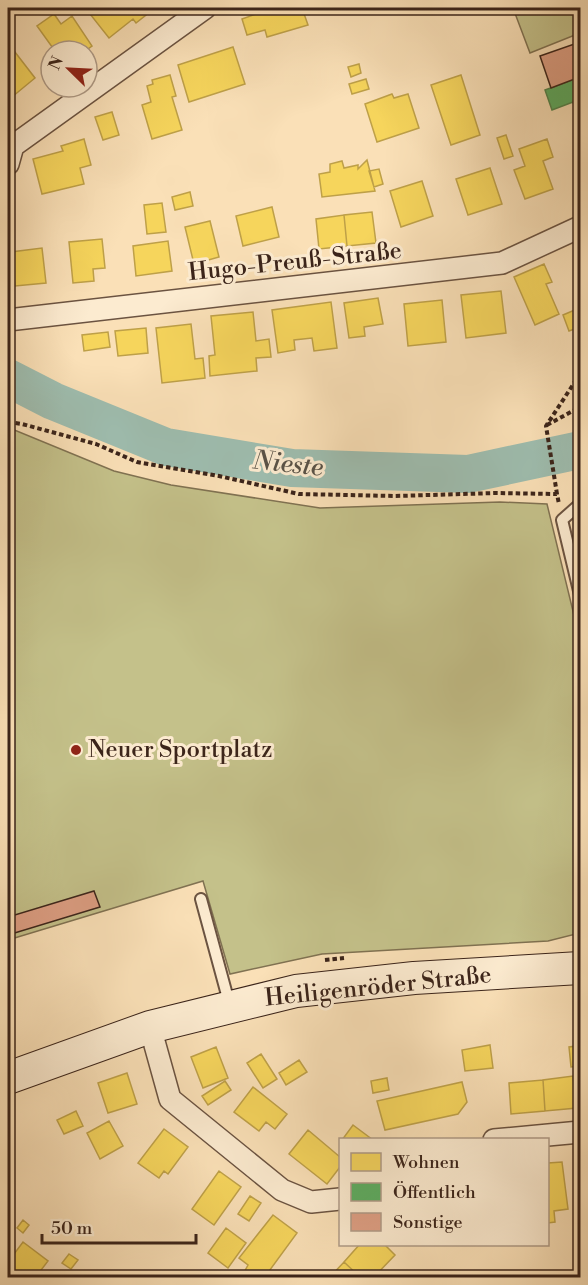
<svg xmlns="http://www.w3.org/2000/svg" width="588" height="1285" viewBox="0 0 588 1285" font-family="'Libre Bodoni',serif">
  <style>
    .grass { fill: #c4c18a; stroke: #807252; stroke-width: 1.5 }
    .homes { fill: #f6d55c; stroke: #bea048; stroke-width: 1.5 }
    .public { fill: #5aae61; stroke: #51854c; stroke-width: 1.5 }
    .lines { fill: none; stroke-linecap: round; stroke-linejoin: round }
    .river { stroke: #9ebdaf; stroke-width: 38 }
    .building { fill: #de9f84; stroke: #3b241a; stroke-width: 1.5 }
    .lane-casing { stroke: #6b5341; stroke-width: 14 }
    .street-casing { stroke: #6b5341; stroke-width: 24 }
    .secondary-casing { stroke: #3b241a; stroke-width: 34 }
    .path { stroke: #3b241a; stroke-width: 4; stroke-dasharray: 4.5 3; stroke-linecap: butt }
    .lane { stroke: #fcebd0; stroke-width: 10 }
    .street { stroke: #fcebd0; stroke-width: 21 }
    .secondary { stroke: #fcebd0; stroke-width: 32 }
    .poi-dot { fill: #8f2418; stroke: #fcebd0; stroke-width: 2 }
    .labels { text-anchor: middle; dominant-baseline: central; stroke-width: 6; stroke-linejoin: round; paint-order: stroke }
    .street-label { font-size: 24px; fill: #3b241a; stroke: #fcebd0 }
    .poi-label { font-size: 24px; fill: #3b241a; stroke: #fcebd0; text-anchor: start }
    .water-label { font-size: 26px; font-style: italic; fill: #595247; stroke: #fcebd0 }
  </style>
  <rect width="100%" height="100%" fill="#fae0b7"/>
  <filter id="stains"><feTurbulence type="fractalNoise" baseFrequency=".00333" numOctaves="4"/><feColorMatrix values="0 0 0 0 .2 0 0 0 0 .09 0 0 0 0 .02 0 0 0 .5 -.17"/></filter>
  <radialGradient id="worn" r=".72"><stop offset=".6" stop-color="#630" stop-opacity="0"/><stop offset="1" stop-color="#630" stop-opacity=".3"/></radialGradient>
  <path class="grass" d="M513 8H580V33L530 53Z
    M8 429H12L114 471 171 485 320 508 500 502 547 504 580 640V933L548 941 322 954 230 974 203 881 8 940Z"/>
  <path class="homes" d="M99 8H141L146 15 136 23 133 19 109 38 90 14Z
    M257 8H302L308 25 267 37 265 30 247 35 242 19 259 13Z
    M54 14 61 24 72 16 92 46 85 51H55L37 26Z
    M8 43 35 78 12 97 8 91Z
    M233 47 245 84 189 102 178 65Z
    M359 64 361 73 351 77 348 67Z
    M170 75 176 96 172 97 182 130 152 139 142 105 151 102 147 86 153 84 152 80Z
    M461 75 480 135 451 145 431 85Z
    M366 79 369 89 352 94 349 84Z
    M392 94 394 98 408 94 419 128 377 142 365 104Z
    M112 112 119 135 103 140 95 117Z
    M506 135 513 156 504 159 497 138Z
    M84 139 91 165 80 168 84 184 42 194 33 159 63 151 61 146Z
    M547 139 553 157 543 161 553 189 525 199 514 170 525 166 519 149Z
    M367 160 375 191 322 197 319 174 330 172V164L342 161 344 168 358 165V169Z
    M490 168 502 204 468 215 456 179Z
    M379 169 383 184 374 187 369 171Z
    M422 181 433 216 401 227 390 191Z
    M190 192 193 206 175 210 172 197Z
    M162 203 166 232 147 234 144 205Z
    M272 207 279 237 243 246 236 216Z
    M372 212 376 243 347 246 344 215Z
    M344 215 347 246 319 249 316 219Z
    M210 221 219 257 194 264 185 227Z
    M102 239 105 268 93 269 94 281 73 283 69 242Z
    M168 241 172 271 136 276 133 246Z
    M42 248 46 283 15 286 11 252Z
    M544 264 552 282 546 284 559 314 535 325 514 277Z
    M501 291 506 333 466 338 461 295Z
    M378 298 383 324 364 327 365 336 349 338 344 303Z
    M442 300 446 342 408 346 404 304Z
    M331 302 337 348 314 351 312 338 294 340 295 350 278 353 272 310Z
    M577 309 580 319V327L569 331 563 315Z
    M253 312 256 341 269 339 271 357 256 358 257 371 210 376 209 356 215 355 211 316Z
    M191 324 195 359 203 358 205 378 162 383 156 328Z
    M146 328 148 353 118 356 115 331Z
    M108 332 110 347 84 351 82 335Z
    M576 1041H580V1066L571 1067 569 1047 576 1046Z
    M490 1045 493 1068 465 1071 462 1050Z
    M216 1047 228 1078 203 1088 191 1057Z
    M261 1054 277 1079 263 1088 247 1063Z
    M299 1060 307 1072 286 1085 279 1073Z
    M127 1073 137 1104 108 1113 98 1083Z
    M573 1076 577 1108 545 1111 543 1080Z
    M387 1078 389 1090 373 1093 371 1081Z
    M543 1080 545 1111 511 1114 509 1083Z
    M225 1081 231 1090 208 1105 202 1096Z
    M462 1082 467 1102 458 1114 385 1130 377 1101Z
    M253 1087 287 1114 275 1129 266 1122 259 1131 234 1112Z
    M76 1111 83 1126 64 1134 57 1120Z
    M109 1121 123 1146 100 1159 87 1133Z
    M353 1125 373 1140H342Z
    M164 1129 188 1147 168 1174 164 1171 159 1178 138 1163Z
    M308 1130 340 1157V1167L327 1184 289 1154Z
    M562 1162 568 1209 554 1211 555 1222 548 1223V1163Z
    M219 1171 241 1187 214 1225 192 1209Z
    M250 1196 261 1203 249 1221 238 1214Z
    M273 1215 297 1233 264 1278H241L248 1265 239 1258Z
    M23 1220 29 1225 23 1233 17 1228Z
    M226 1228 246 1243 228 1268 208 1253Z
    M23 1242 48 1261 35 1278H8V1262Z
    M360 1244H384L395 1255 373 1278H361L344 1262Z
    M69 1254 78 1260 71 1269 62 1263Z
    M344 1262 361 1278H329Z"/>
  <path class="public" d="M580 77V125L573 102 552 110 545 90Z"/>
  <g class="lines">
    <path class="river" d="M8 378 53 401 166 447 292 468 468 474 580 450"/>
  </g>
  <path class="building" d="M580 42V77L551 88 540 56Z
    M94 891 100 907 8 935V917Z"/>
  <g class="lines">
    <g class="lane-casing">
      <path id="lane" d="M580 504 562 520 580 595
        M201 899 230 1006"/>
    </g>
    <g class="street-casing">
      <path id="street" d="M8 139 13 146 8 164
        M13 146 205 8
        M8 320 502 263 580 227
        M150 1027 170 1099 282 1190 311 1202 340 1199
        M494 1140 580 1132"/>
    </g>
    <g class="secondary-casing">
      <path id="secondary" d="M8 1078 150 1027 296 991 414 978 580 968"/>
    </g>
    <path class="path" d="M8 422 22 424 96 444 137 462 219 476 299 494 395 496 497 493 557 494 559 504
      M547 425 580 407
      M557 494 546 426 580 374
      M325 960 344 958"/>
    <use href="#lane" class="lane"/>
    <use href="#street" class="street"/>
    <use href="#secondary" class="secondary"/>
  </g>
  <circle class="poi-dot" cx="76" cy="750" r="6"/>
  <g class="labels">
    <g class="street-label">
      <text transform="translate(295 262) rotate(-6)">Hugo-Preuß-Straße</text>
      <text transform="translate(378 987) rotate(-6)">Heiligenröder Straße</text>
    </g>
    <g class="poi-label">
      <text x="88" y="750">Neuer Sportplatz</text>
    </g>
    <g class="water-label">
      <text transform="translate(288 464) rotate(6)">Nieste</text>
    </g>
  </g>
  <rect width="588" height="1285" fill="none" stroke="#fae0b7" stroke-width="30"/>
  <rect x="9" y="9" width="570" height="1267" fill="none" stroke="#3b241a" stroke-width="3"/>
  <rect x="15" y="15" width="558" height="1255" fill="none" stroke="#3b241a" stroke-width="1.5"/>
  <rect x="339" y="1138" width="210" height="108" fill="#fcebd0" stroke="#af9b87" stroke-width="1.5"/>
  <rect x="351" y="1153" width="30" height="18" fill="#f6d55c" stroke="#af9b87" stroke-width="1.5"/>
  <text x="393" y="1168" font-size="18" fill="#3b241a">Wohnen</text>
  <rect x="351" y="1183" width="30" height="18" fill="#5aae61" stroke="#af9b87" stroke-width="1.5"/>
  <text x="393" y="1198" font-size="18" fill="#3b241a">Öffentlich</text>
  <rect x="351" y="1213" width="30" height="18" fill="#de9f84" stroke="#af9b87" stroke-width="1.5"/>
  <text x="393" y="1228" font-size="18" fill="#3b241a">Sonstige</text>
  <g transform="translate(69 69) rotate(294)"><circle r="28" fill="#fcebd0" stroke="#af9b87" stroke-width="1.5"/>
  <path d="M0-4.5L10 22L0 15L-10 22Z" fill="#8f2418"/>
  <text y="-9" font-size="16" font-weight="bold" text-anchor="middle" fill="#3b241a">N</text>
  </g>
  <path d="M42 1234v9h154v-9" fill="none" stroke="#3b241a" stroke-width="3"/>
  <text x="51" y="1234" font-size="18" fill="#3b241a" stroke="#fcebd0" stroke-width="4.5" paint-order="stroke">50 m</text>
  <rect width="100%" height="100%" filter="url(#stains)"/>
  <rect width="100%" height="100%" fill="url(#worn)"/>
</svg>
